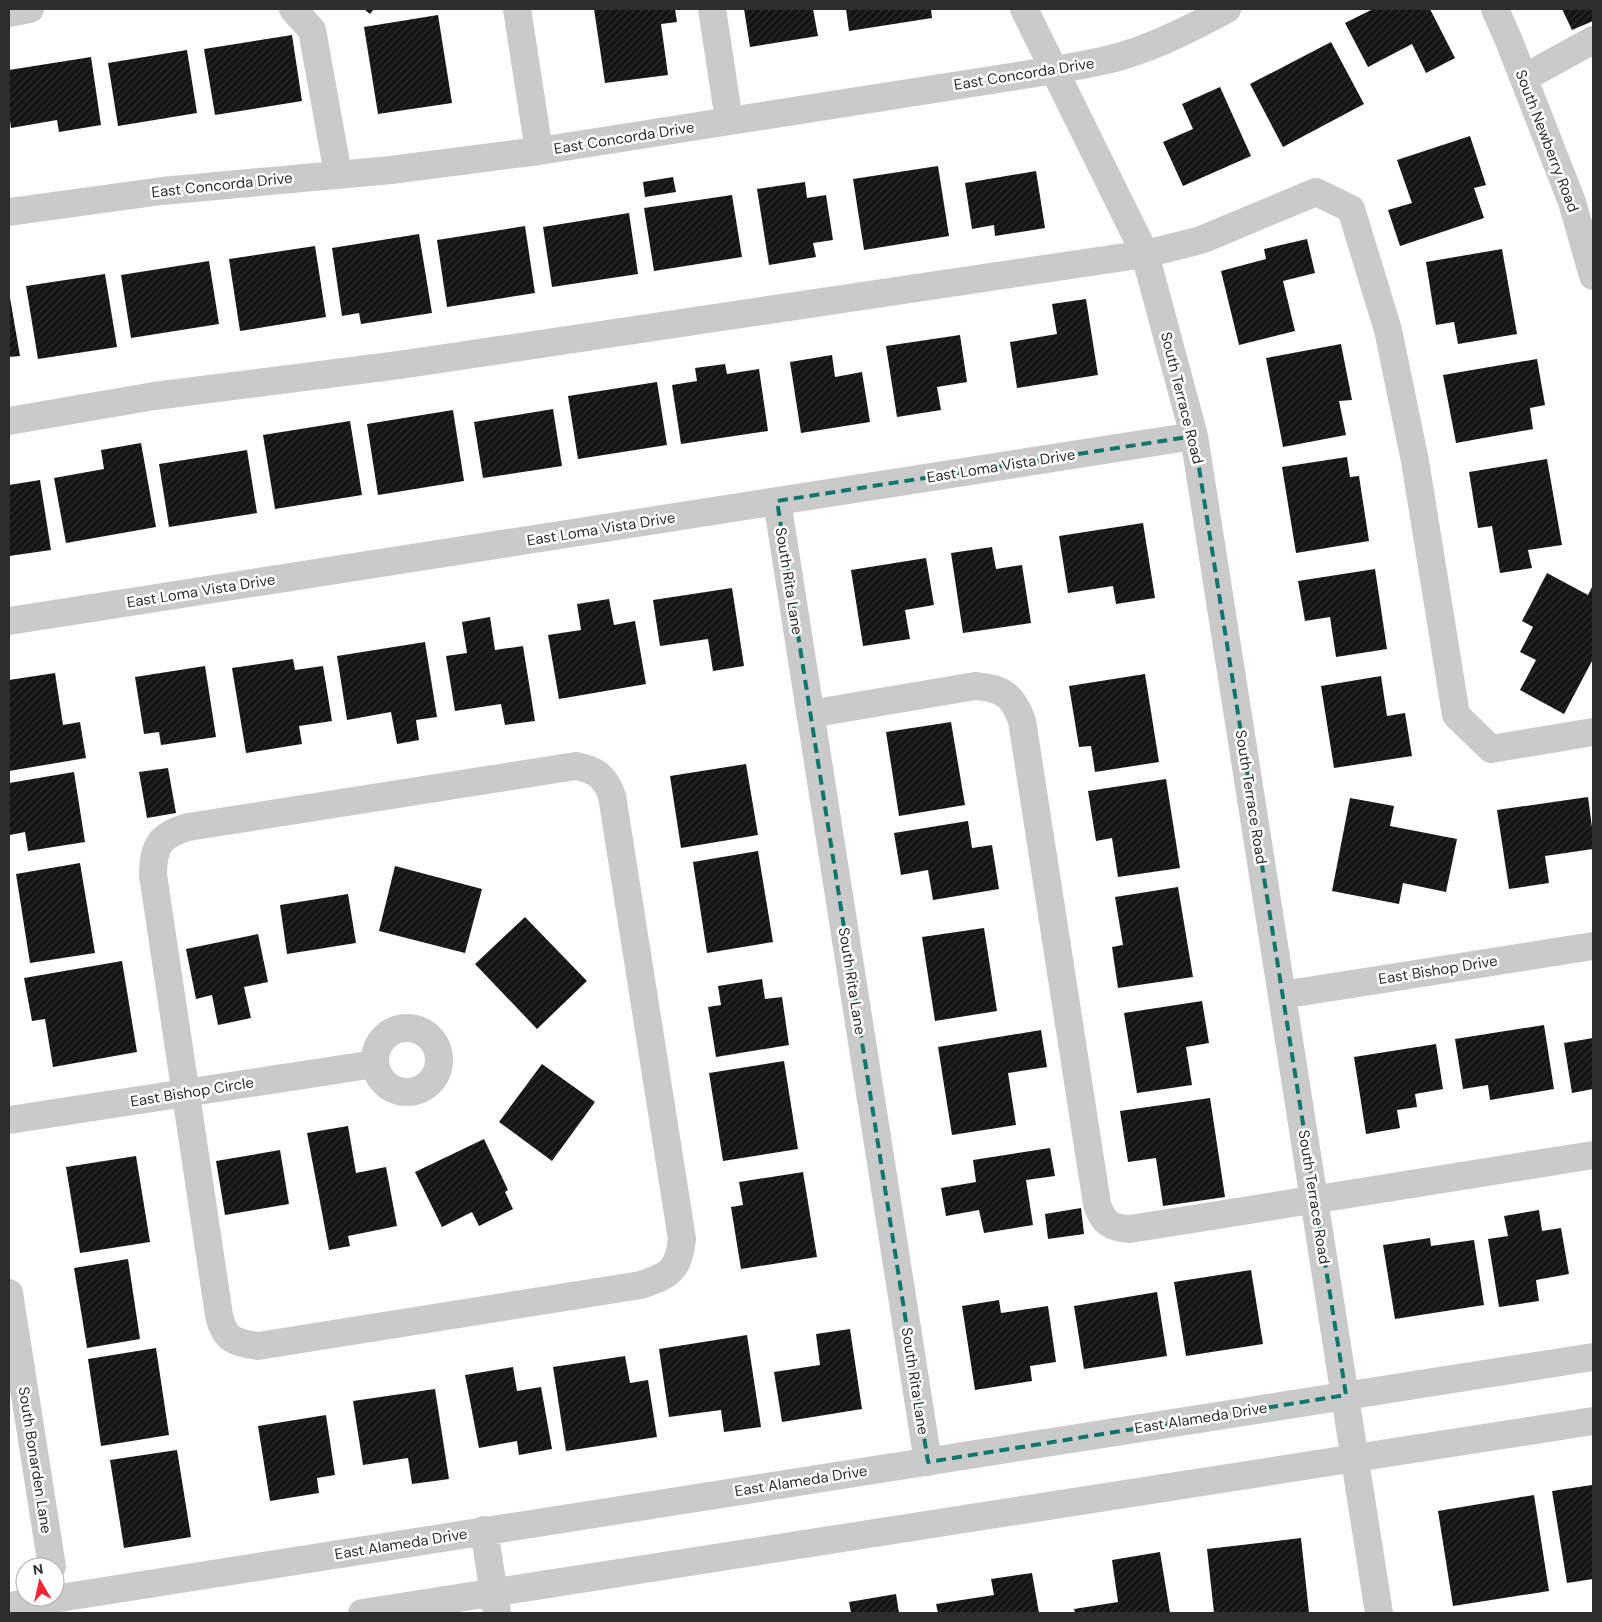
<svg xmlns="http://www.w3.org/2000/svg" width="1602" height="1622" viewBox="0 0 1602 1622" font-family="'DM Sans',sans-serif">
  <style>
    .building { fill: url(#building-hatch) }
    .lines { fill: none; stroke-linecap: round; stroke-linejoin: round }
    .minor { stroke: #cacaca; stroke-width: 28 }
    .marked { fill: none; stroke: #0f766e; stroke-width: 4; stroke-dasharray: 10 6; stroke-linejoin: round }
    .labels { text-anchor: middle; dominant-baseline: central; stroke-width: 5; stroke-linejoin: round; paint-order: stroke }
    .street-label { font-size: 15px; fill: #2d2d2d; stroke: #fff }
  </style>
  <defs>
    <pattern id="building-hatch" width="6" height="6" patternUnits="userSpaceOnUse" patternTransform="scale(1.25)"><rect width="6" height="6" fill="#141414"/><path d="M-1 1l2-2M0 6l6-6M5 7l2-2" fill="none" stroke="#2e2e2e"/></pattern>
  </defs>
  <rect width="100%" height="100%" fill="#fff"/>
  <path class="building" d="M364 9H374L370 14Z
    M594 9H675L677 22 661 24 668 75 605 83Z
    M744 9H813L818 36 750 47Z
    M846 9H931L932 18 849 31Z
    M1373 9H1430L1455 58 1426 73 1412 44 1368 67 1345 23Z
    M1562 9H1593V21L1572 30Z
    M438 15 452 103 378 114 364 27Z
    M292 35 302 101 215 115 204 49Z
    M1331 42 1364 104 1283 147 1250 84Z
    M187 50 197 113 118 126 108 63Z
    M91 57 101 125 59 132 57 120 11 128 9 113V70Z
    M1220 87 1251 156 1183 186 1163 142 1193 129 1182 104Z
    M1470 136 1486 185 1474 188 1484 218 1400 246 1388 210 1412 203 1397 160Z
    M938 166 949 236 864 250 853 179Z
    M1036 171 1045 228 995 236 994 225 972 229 965 183Z
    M673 177 676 192 645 197 643 182Z
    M805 182 807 198 826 195 833 240 813 243 816 257 769 265 757 189Z
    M732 195 742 257 654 271 644 208Z
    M629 213 638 274 552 287 543 227Z
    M525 226 535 293 447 307 437 240Z
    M419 234 432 313 361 324 359 313 342 316 332 248Z
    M1307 239 1315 273 1283 281 1295 331 1239 345 1221 271 1266 259 1264 249Z
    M315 246 326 317 240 331 229 259Z
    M1502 249 1517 334 1458 344 1454 322 1436 325 1426 262Z
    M209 261 219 324 131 338 121 275Z
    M105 274 117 347 38 359 26 286Z
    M9 292 20 356 9 357Z
    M1086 299 1098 375 1017 388 1010 342 1057 334 1052 304Z
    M960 335 967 382 937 387 941 410 897 417 886 346Z
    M1341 344 1352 400 1339 401 1346 435 1283 447 1266 358Z
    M832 355 835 377 862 372 870 422 801 433 790 362Z
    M1537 359 1545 405 1530 408 1533 429 1456 443 1443 375Z
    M725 364 727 374 759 369 768 431 681 444 672 385 697 381 695 368Z
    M657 382 667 445 578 459 568 396Z
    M553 409 562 466 483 478 474 422Z
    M453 410 464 481 378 495 367 424Z
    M350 421 362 495 275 509 263 435Z
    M141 443 156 527 66 543 54 478 104 469 101 450Z
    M247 450 257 513 169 527 159 464Z
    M1347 457 1350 477 1359 476 1369 541 1296 553 1282 467Z
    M1547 459 1562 545 1528 550 1532 568 1500 573 1492 526 1478 528 1469 472Z
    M40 480 51 550 9 556V485Z
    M1143 523 1155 598 1116 604 1113 586 1068 593 1059 536Z
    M992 547 996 569 1022 565 1031 623 963 633 951 553Z
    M926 558 934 605 905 610 910 639 863 646 851 570Z
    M1375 569 1387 649 1336 657 1330 617 1305 621 1298 581Z
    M1547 573 1588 595 1593 585V659L1564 714 1520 690 1536 660 1520 652 1533 627 1522 621Z
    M732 588 744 666 713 671 708 639 660 646 653 600Z
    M609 599 614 625 635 621 646 684 559 699 548 635 581 630 577 604Z
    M490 617 495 650 523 646 535 721 505 725 501 704 455 711 446 656 467 653 462 622Z
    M425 642 437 717 416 720 419 740 397 744 391 712 347 720 337 656Z
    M293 659 295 670 323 666 332 721 299 726 302 744 246 753 232 668Z
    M205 666 216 737 161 745 159 732 144 734 135 677Z
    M55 673 63 725 80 722 86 758 9 771V680Z
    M1145 674 1159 762 1095 772 1091 746 1079 747 1069 686Z
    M1381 676 1387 716 1405 713 1412 756 1334 768 1321 686Z
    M951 722 965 805 899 816 886 732Z
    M746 764 758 835 681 848 670 776Z
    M168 768 176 813 147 818 139 772Z
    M74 772 85 842 28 851 25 832 10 835 9 783Z
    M1166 779 1180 868 1118 877 1112 838 1096 841 1088 791Z
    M1588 797 1593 835V849L1545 856 1549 883 1509 889 1497 810Z
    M1350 798 1394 806 1390 826 1457 839 1446 892 1403 883 1399 904 1332 891Z
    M968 821 972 848 992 845 999 889 933 900 928 870 901 875 894 833Z
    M758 851 773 942 707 953 693 862Z
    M80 863 95 953 30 963 16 874Z
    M395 866 482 889 465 953 379 931Z
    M1178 887 1193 977 1118 988 1112 947 1123 945 1115 897Z
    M348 894 356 943 287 954 280 905Z
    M525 917 587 981 537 1029 475 964Z
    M984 928 997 1011 935 1021 922 937Z
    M258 934 268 982 244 987 251 1018 218 1025 212 995 196 999 186 949Z
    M122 961 137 1052 53 1067 45 1019 32 1021 24 978Z
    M762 979 765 999 782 997 789 1045 716 1057 708 1007 721 1005 718 986Z
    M1202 1001 1209 1043 1186 1047 1192 1085 1137 1093 1124 1013Z
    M1544 1025 1554 1089 1490 1100 1488 1085 1463 1089 1455 1039Z
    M1041 1030 1047 1067 1008 1073 1016 1125 952 1135 938 1047Z
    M1593 1038V1089L1572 1093 1564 1043Z
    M1436 1044 1443 1089 1415 1094 1417 1107 1397 1110 1400 1128 1366 1134 1354 1057Z
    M784 1061 798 1149 723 1161 709 1073Z
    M542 1064 595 1102 552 1161 499 1122Z
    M1210 1098 1225 1197 1163 1206 1156 1158 1128 1162 1120 1111Z
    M348 1126 356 1173 386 1167 397 1226 348 1236 350 1246 329 1250 307 1133Z
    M484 1139 508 1190 505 1192 513 1209 479 1226 472 1212 442 1227 415 1172Z
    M1050 1148 1055 1176 1026 1180 1033 1225 984 1233 979 1210 946 1216 941 1188 976 1182 973 1160Z
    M280 1150 289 1204 225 1215 216 1161Z
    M136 1156 150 1242 80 1253 66 1167Z
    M803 1172 817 1257 741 1269 731 1207 743 1205 739 1182Z
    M1081 1208 1084 1234 1048 1239 1045 1214Z
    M1539 1210 1542 1231 1561 1228 1569 1274 1536 1280 1539 1301 1499 1307 1488 1239 1508 1236 1504 1216Z
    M1430 1238 1431 1246 1474 1240 1484 1305 1395 1319 1383 1245Z
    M128 1259 140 1339 87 1348 74 1268Z
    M1251 1270 1263 1344 1186 1356 1174 1282Z
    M1157 1292 1167 1356 1084 1369 1074 1306Z
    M999 1300 1001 1313 1048 1306 1056 1362 1030 1366 1032 1381 975 1390 962 1306Z
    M850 1329 862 1409 782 1422 774 1372 820 1365 816 1334Z
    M747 1335 761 1427 724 1432 721 1410 669 1417 659 1349Z
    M156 1348 169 1435 101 1446 88 1359Z
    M625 1356 630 1383 648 1380 657 1437 566 1451 553 1367Z
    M513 1367 517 1391 541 1387 552 1449 519 1455 517 1441 479 1448 465 1375Z
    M435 1389 449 1479 412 1484 408 1458 363 1465 353 1401Z
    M326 1415 335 1475 317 1478 319 1493 270 1501 258 1426Z
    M177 1450 191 1537 124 1548 110 1460Z
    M1592 1485 1593 1494V1579L1567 1583 1552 1491Z
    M1534 1495 1549 1591 1453 1606 1438 1511Z
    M1301 1538 1309 1613H1214L1207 1549Z
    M1160 1552 1170 1613H1075L1074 1609 1118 1602 1112 1560Z
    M1032 1573 1039 1613H938L936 1604 994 1595 991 1579Z
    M896 1594 899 1613H851L849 1602Z"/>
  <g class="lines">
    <path class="minor" d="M293 9 312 30 338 174
      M517 9 539 151
      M712 9 729 121
      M1024 9 1145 254 1194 436 1379 1613
      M1495 9 1509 41 1572 202 1593 276
      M9 13 30 9
      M1524 78 1593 40
      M9 212 162 191 391 170 539 151 1055 70C1078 66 1100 62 1122 56 1159 45 1194 27 1227 9
      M9 421 154 396 399 365 1145 254 1201 240 1316 192 1351 209 1388 330 1415 461 1456 715 1491 749 1593 732
      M777 501 928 1462
      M9 621 1194 436
      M810 714 975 686C1002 688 1013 695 1022 721L1097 1204C1103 1223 1111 1228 1130 1229L1593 1155
      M576 766C597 770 605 777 612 796L682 1239C678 1271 670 1275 641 1285L258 1346C234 1343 224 1339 219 1315L153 875C153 846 160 835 188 827Z
      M1282 995 1593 946
      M375 1060a32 32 0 1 1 64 0a32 32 0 1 1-64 0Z
      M9 1120 375 1064
      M9 1293 52 1567
      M484 1530 497 1613
      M9 1606 1593 1357
      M362 1613 1593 1421"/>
  </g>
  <path class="marked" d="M1194 436 1346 1395 928 1462 777 501Z"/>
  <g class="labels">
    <g class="street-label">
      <text transform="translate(1024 74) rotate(-9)">East Concorda Drive</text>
      <text transform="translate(624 138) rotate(-9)">East Concorda Drive</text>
      <text transform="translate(1547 141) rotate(69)">South Newberry Road</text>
      <text transform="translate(222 185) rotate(-6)">East Concorda Drive</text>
      <text transform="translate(1182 398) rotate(76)">South Terrace Road</text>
      <text transform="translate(1001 466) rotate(-9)">East Loma Vista Drive</text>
      <text transform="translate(601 529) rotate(-9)">East Loma Vista Drive</text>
      <text transform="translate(789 581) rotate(81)">South Rita Lane</text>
      <text transform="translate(201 591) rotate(-9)">East Loma Vista Drive</text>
      <text transform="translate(1251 797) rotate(81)">South Terrace Road</text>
      <text transform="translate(1438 970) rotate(-9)">East Bishop Drive</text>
      <text transform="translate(852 981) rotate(81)">South Rita Lane</text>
      <text transform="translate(192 1092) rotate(-9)">East Bishop Circle</text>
      <text transform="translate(1314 1197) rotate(81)">South Terrace Road</text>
      <text transform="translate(915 1381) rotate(81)">South Rita Lane</text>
      <text transform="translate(1201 1418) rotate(-9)">East Alameda Drive</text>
      <text transform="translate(35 1460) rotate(81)">South Bonarden Lane</text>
      <text transform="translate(801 1481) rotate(-9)">East Alameda Drive</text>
      <text transform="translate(401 1544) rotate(-9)">East Alameda Drive</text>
    </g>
  </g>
  <rect width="1602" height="1622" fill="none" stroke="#2d2d2d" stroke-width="20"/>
  <g transform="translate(40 1582) rotate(351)"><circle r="24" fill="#ffffff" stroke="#ababab"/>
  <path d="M0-4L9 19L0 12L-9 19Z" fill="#ec2632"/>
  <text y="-8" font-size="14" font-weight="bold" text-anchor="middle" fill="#2d2d2d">N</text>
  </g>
</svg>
